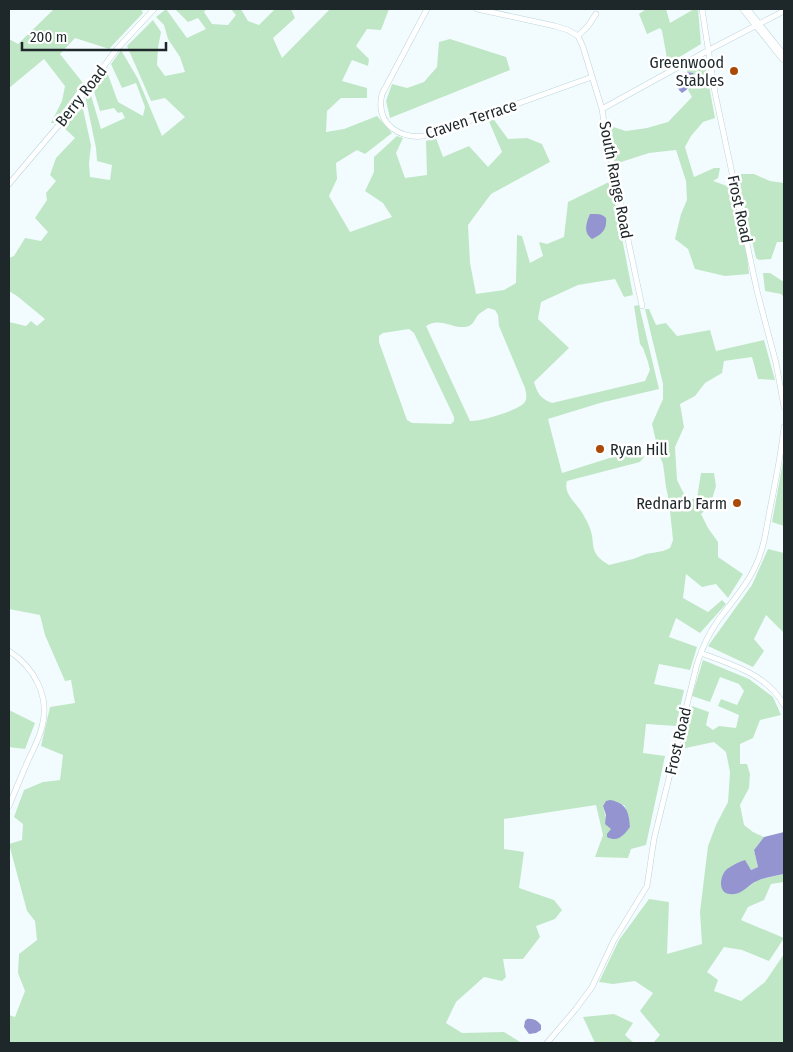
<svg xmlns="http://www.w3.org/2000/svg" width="793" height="1052" viewBox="0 0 793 1052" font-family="'Fira Sans Condensed',sans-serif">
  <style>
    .green { fill: #c0e7c5; fill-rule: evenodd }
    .water { fill: #9495d0 }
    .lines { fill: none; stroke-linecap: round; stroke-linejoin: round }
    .street-casing { stroke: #bbd4db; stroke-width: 6 }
    .primary-casing { stroke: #bbd4db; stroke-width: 10 }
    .street { stroke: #fff; stroke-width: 5 }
    .primary { stroke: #fff; stroke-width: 9 }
    .poi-dot { fill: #ab4a06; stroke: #fff; stroke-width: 2 }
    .labels { text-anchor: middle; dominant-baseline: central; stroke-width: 5; stroke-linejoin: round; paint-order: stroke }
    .poi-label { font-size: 16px; fill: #1e272a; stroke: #fff; text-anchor: end }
    .street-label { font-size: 16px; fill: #1e272a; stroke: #fff }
  </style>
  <rect width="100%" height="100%" fill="#f2fcff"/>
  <path class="green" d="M54 9H141L143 13 109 49 75 38 60 54 83 83 54 123H51L62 101 65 86 44 59 9 88V39L18 44Z
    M166 9 187 38 206 29 198 18 188 22 175 9H206L204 12 212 24 228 25 236 15 231 9H241L248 21 259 25 275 9H291L295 18 273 38 282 58 330 9H389L381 30 367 29 356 46 369 59 368 66 352 60 342 81 367 88V98H341L327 111 326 132 344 129 377 116 392 133 365 154 357 150 336 163 337 179 329 196 350 232 392 217 383 203 365 191 374 172V157L397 136 403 138 396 153 405 178 427 175 426 141 436 138 443 157 469 146 488 167 502 152 488 119 492 117 508 139 527 138 542 144 550 162 491 194 468 225 470 263 476 294 504 290 516 283 517 235 522 236 530 263 543 256 539 242 547 244 564 237 568 202 611 181 633 295 624 297 615 279 578 285 541 302 538 319 569 348 534 382C538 394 540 398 552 403L645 381 650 370 648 362 643 348 640 344 634 306 639 305 659 389 600 403 548 419 562 473 638 449 644 457 640 462 567 481C563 493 575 502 581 511 586 519 591 528 592 536 593 541 593 548 595 552 597 557 604 562 609 565L633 559 646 554 663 551 670 548 673 540 669 501 666 487 663 464 659 454 652 424 663 399V384L645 309H649L656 325 666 323 677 336 710 330 716 351 764 340 775 380 758 379 752 357 724 361 722 373 705 383 695 396 680 404 684 427 675 447 677 480 687 500 697 498 701 473H714L716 486 710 506 701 514 708 528 718 542V557L743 574 728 598 716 584 702 587 686 574 683 598 708 612 722 600 726 604 700 633 676 618 669 637 697 647 690 670 659 664 654 684 684 690 676 726 646 724 643 753 665 756 646 845 631 849 628 858 595 857 603 835 596 805 504 819V849L524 852 519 888 554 900 562 910 555 919 536 926 540 937 523 959H503L506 977 502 981 484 977 456 1002 446 1023 462 1033 504 1032 522 1043H9V1015L15 1017 25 991 18 973 19 954 37 940 35 921 27 911 9 844 22 840 23 824 14 817 24 790 43 782 60 780 63 755 41 746 50 707 75 703 71 680 65 681 45 635 40 615 9 609V322L26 326 31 321 37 326 45 319 17 296 9 291V258L14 256 25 238 41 241 48 232 35 218 47 200 46 193 56 181 50 175 56 158 75 138 63 127 81 100 91 145 89 163 90 177 110 180 112 165 97 161 96 148 85 95 90 92 101 129 125 118 122 112 118 113 114 108 100 111 93 88 106 69 118 102 143 116 145 107 136 83 122 88 111 64 121 50 138 79 162 136 185 117 165 98 151 101 127 46 153 20 161 32 158 48 157 65 165 76 185 72 180 57 168 39 164 25 156 17ZM488 308 495 310 498 315 499 326 525 388C526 393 528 399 524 403 517 411 479 422 470 421L426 326C439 317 452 328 464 327 473 327 474 320 478 315 481 312 485 310 488 308ZM409 329 414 333 454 417V421L451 424 412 423 407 420 379 342V336L383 333ZM615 801 625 806 630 827 621 837 611 831 612 829 606 818 603 806Z
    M646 9H666L670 23 694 9H698L701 44 668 64 662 31 660 28 647 34 639 14Z
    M450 39 506 57 510 70 390 118 386 101 392 84 407 88 424 82 437 67 439 42Z
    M704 58 715 118 703 122 691 136 685 147 694 177 714 168H720L718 178 713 181 727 186V181L736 201 747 256 749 274 725 276 695 269 688 249 675 239 681 214 687 200 686 181 676 150 649 153 615 164 607 125 626 131 647 128 668 122 692 97 688 90 693 81V73L687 72V67Z
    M737 174H754L770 181 784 183V242H777L771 259 759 260 756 258Z
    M763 273H770L784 282V297L781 294 765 291Z
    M784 456V526L772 522Z
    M768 549 784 553V633L766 615 754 639 764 651 753 667 708 646 752 585Z
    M703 660 749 679 773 697 781 715 760 720 753 738 740 744V764H747L750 774 749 788 740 805 744 825 753 832 764 837 754 850 758 867 751 870 737 863 726 870 745 889 758 880 784 874V882L771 884 764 900 748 907 741 920 784 938 769 961 742 950 724 947 707 972 718 980 714 991 741 1001 765 982 784 954V1043H653L660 1035 640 1011 653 993 635 981 613 984 599 982 619 940 649 899 669 902 667 954 702 944 700 912 708 846 716 825 728 802 730 772 726 752 714 742 681 749 692 706 709 712 706 725 713 730 719 726 736 728 739 715 718 706 721 699 737 705 744 691 739 684 720 677 710 702 692 696Z
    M9 710 35 723 25 749 9 747Z
    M614 1014 633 1023 625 1035 634 1043H595L583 1017Z"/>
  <path class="water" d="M687 72 693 73C695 82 689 89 682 93L679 90 676 81 679 75Z
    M590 214C596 214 602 213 606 218 607 229 603 234 592 239 583 233 586 223 590 214Z
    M610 800C626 803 629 811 630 827 624 835 618 843 607 837V834L611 829 605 824 606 815 603 806 606 801Z
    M784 832V874C776 876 765 877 757 881 748 885 741 896 730 894 717 893 720 875 727 869 733 865 738 862 745 860L751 870 758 867 754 850 764 837Z
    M527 1019C533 1018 537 1020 541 1025V1030L536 1033 529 1034 524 1027 525 1021Z"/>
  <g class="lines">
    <g class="street-casing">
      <path id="street" d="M427 9 382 94C375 125 401 141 430 135L592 77
        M477 9 555 26 568 30 578 36 583 47 602 109
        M702 9 715 93 757 291 776 363 784 407
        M578 36 588 26 596 14
        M9 184 69 113 116 50 154 9
        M642 306 606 135 602 109 709 50 784 11
        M9 651C35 668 50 697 42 727 39 740 32 751 27 763 21 777 15 791 9 806
        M701 653C732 665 767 674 784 705
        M547 1043 575 1010 592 987 614 940 647 886 654 839 697 664C702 648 709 633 719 619 731 603 745 588 754 569 763 552 766 532 769 514 775 485 781 456 784 427"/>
    </g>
    <g class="primary-casing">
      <path id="primary" d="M745 9 784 58"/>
    </g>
    <use href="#street" class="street"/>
    <use href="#primary" class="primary"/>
  </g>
  <g class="poi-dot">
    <circle cx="734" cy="71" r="5"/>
    <circle cx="600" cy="449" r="5"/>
    <circle cx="737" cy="503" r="5"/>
  </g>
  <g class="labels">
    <g class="poi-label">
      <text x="724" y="62">Greenwood<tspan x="724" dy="18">Stables</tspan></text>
      <text x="610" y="449" text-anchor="start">Ryan Hill</text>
      <text x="727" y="503">Rednarb Farm</text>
    </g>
    <g class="street-label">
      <text transform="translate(81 96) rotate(-52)">Berry Road</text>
      <text transform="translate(471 119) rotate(-18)">Craven Terrace</text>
      <text transform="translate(616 180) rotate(79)">South Range Road</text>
      <text transform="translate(740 209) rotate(78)">Frost Road</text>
      <text transform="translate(678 741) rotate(-77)">Frost Road</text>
    </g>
  </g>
  <rect width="793" height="1052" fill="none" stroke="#1e272a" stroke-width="20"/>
  <path d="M22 42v8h144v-8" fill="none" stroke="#1e272a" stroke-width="2.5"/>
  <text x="30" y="42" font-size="15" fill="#1e272a" stroke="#ffffff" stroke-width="4" paint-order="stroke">200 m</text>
</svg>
